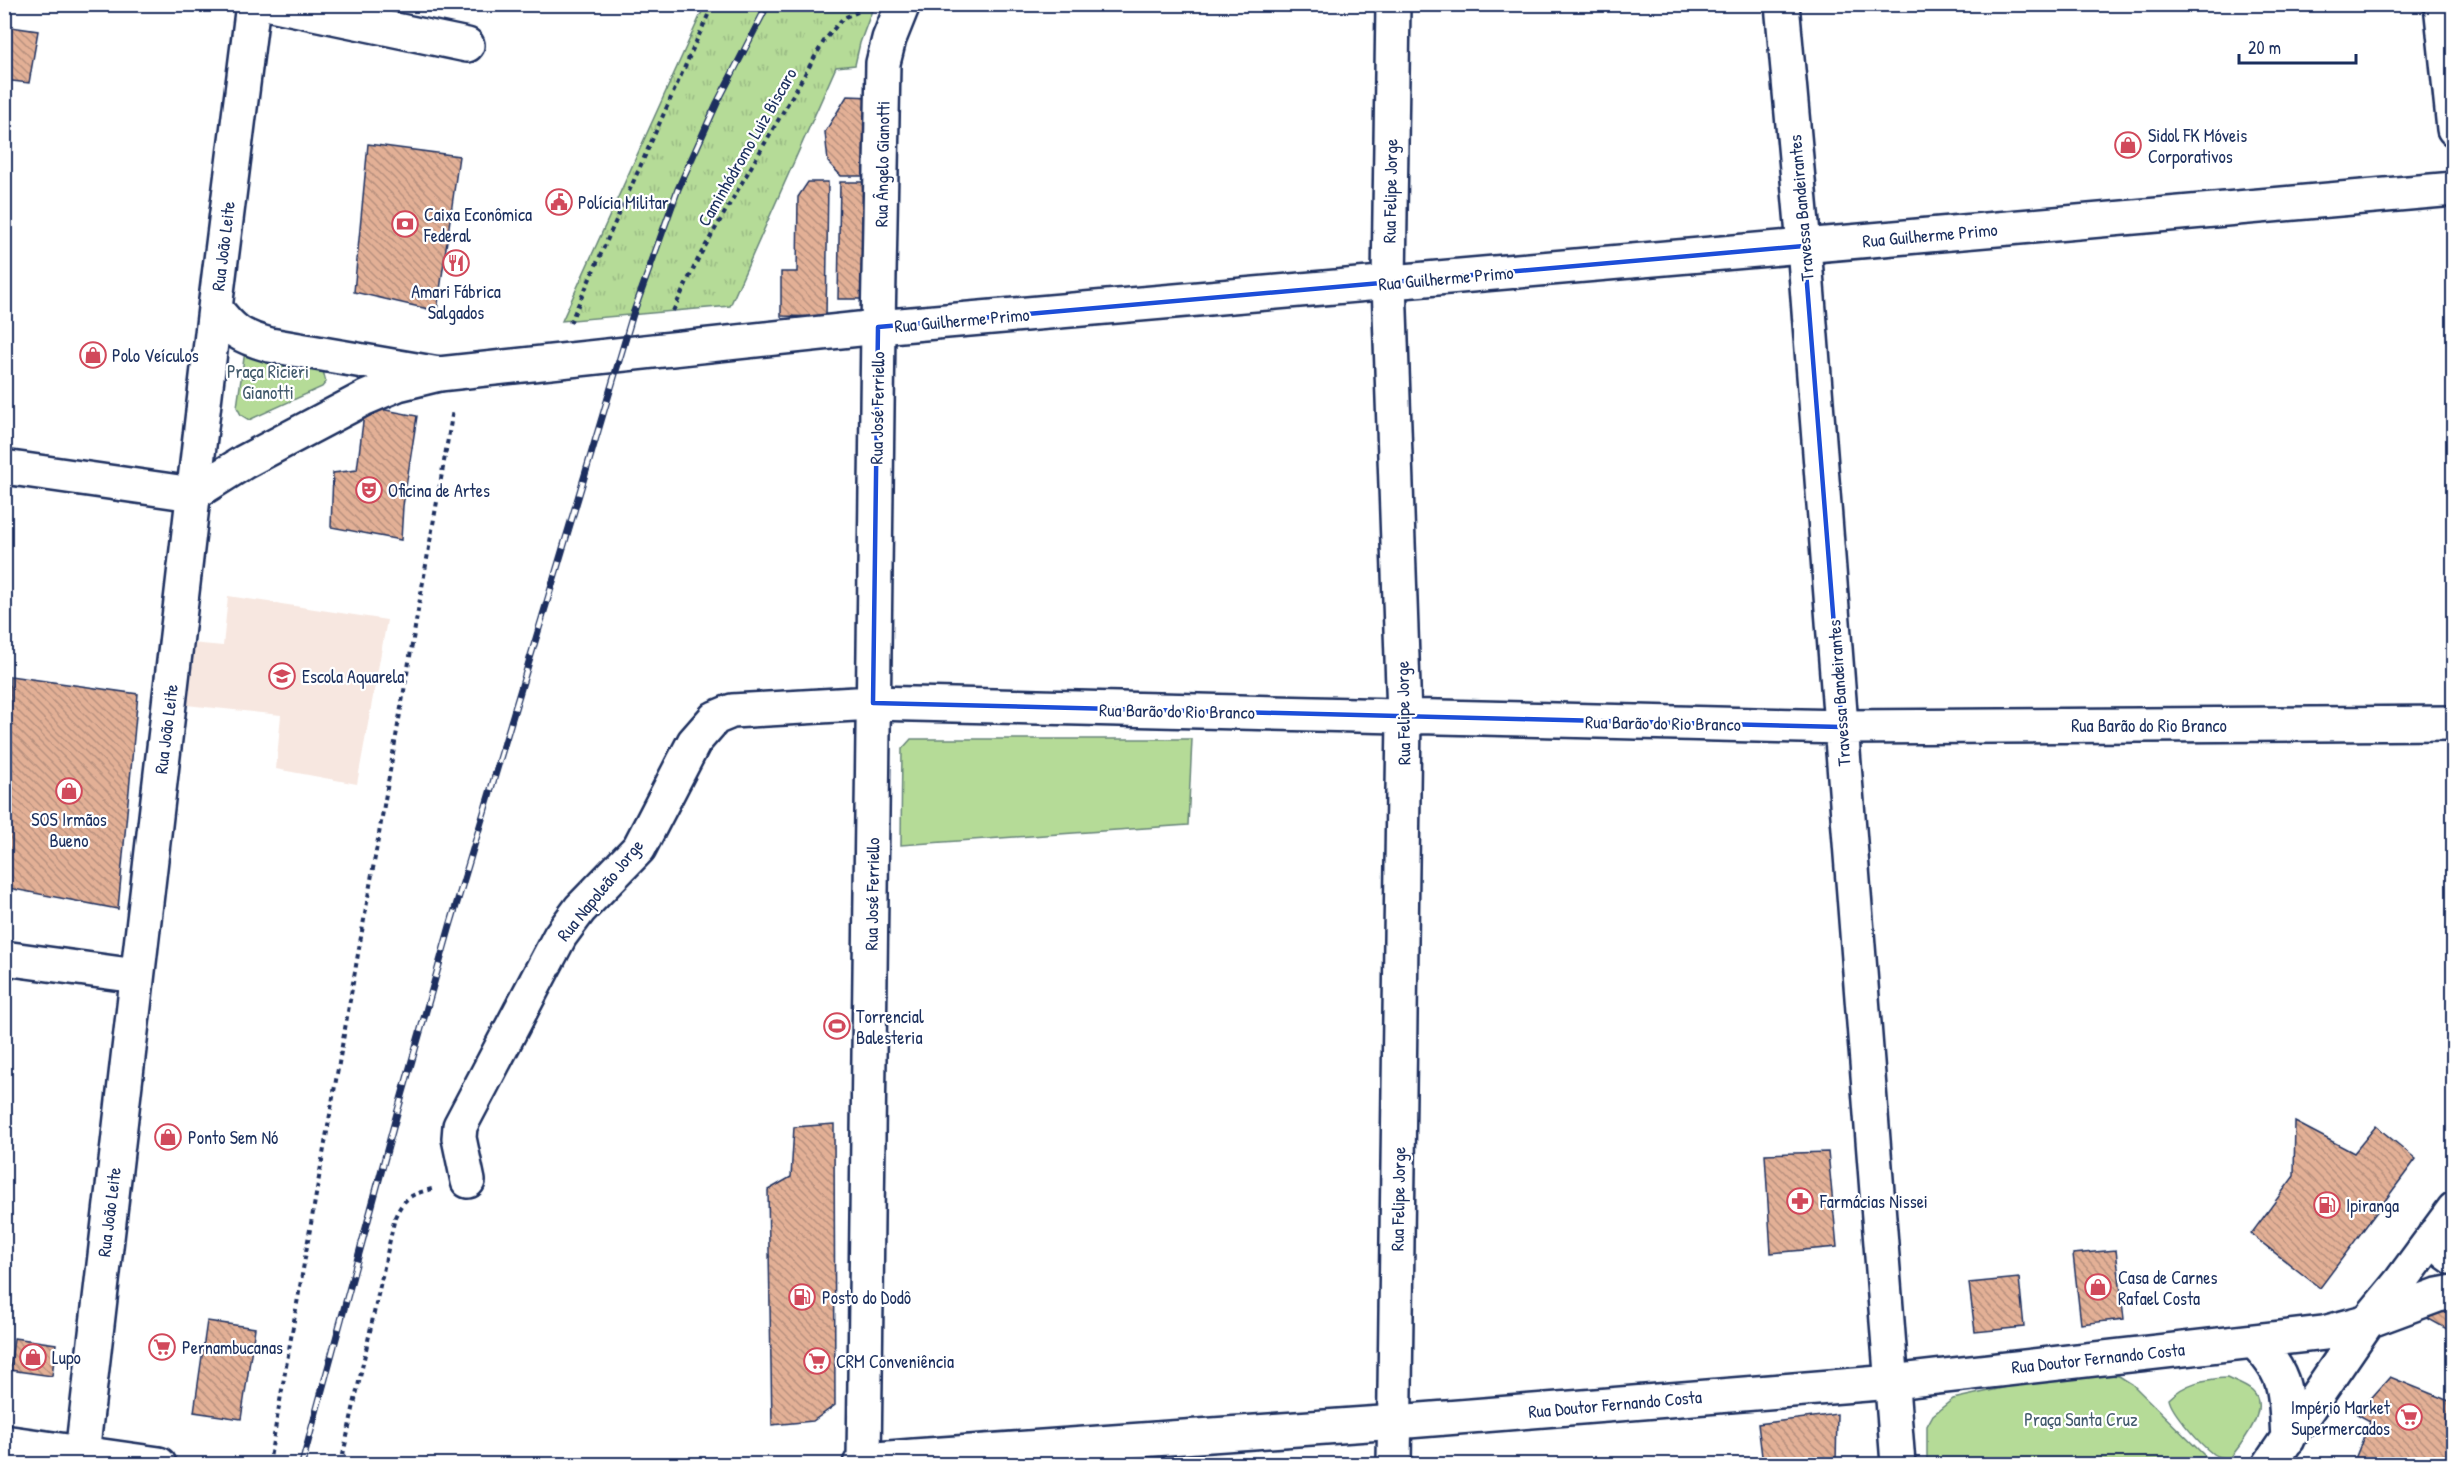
<svg xmlns="http://www.w3.org/2000/svg" width="2458" height="1469" viewBox="0 0 2458 1469" font-family="'Patrick Hand',sans-serif">
  <style>
    .built { fill: #f7e7e0 }
    .grass { fill: url(#grass-tufts); stroke: #68857a; stroke-width: 1.5 }
    .park { fill: #b5db97; stroke: #68857a; stroke-width: 1.5 }
    .building { fill: url(#building-back-hatch); stroke: #1b2f5e; stroke-width: 1.5 }
    .lines { fill: none; stroke-linecap: round; stroke-linejoin: round }
    .street-casing { stroke: #1b2f5e; stroke-width: 38 }
    .secondary-casing { stroke: #1b2f5e; stroke-width: 38 }
    .path { stroke: #1b2f5e; stroke-width: 4; stroke-dasharray: 4.5 4.5; stroke-linecap: butt }
    .street { stroke: #fff; stroke-width: 33 }
    .secondary { stroke: #fff; stroke-width: 33 }
    .rail-casing { stroke: #1b2f5e; stroke-width: 7 }
    .rail { stroke: #fff; stroke-width: 4.5; stroke-dasharray: 14; stroke-linecap: butt }
    .marked { fill: none; stroke: #1d4ed8; stroke-width: 4.5; stroke-linejoin: round }
    .labels { text-anchor: middle; dominant-baseline: central; stroke-width: 4.5; stroke-linejoin: round; paint-order: stroke }
    .poi-label { font-size: 18px; fill: #1b2f5e; stroke: #fff; text-anchor: start }
    .street-label { font-size: 18px; fill: #1b2f5e; stroke: #fff }
    .park-label { font-size: 18px; fill: #425a6c; stroke: #fff }
  </style>
  <defs>
    <pattern id="grass-tufts" width="24" height="20" patternUnits="userSpaceOnUse" patternTransform="scale(1.5)"><rect width="24" height="20" fill="#b5db97"/><path d="M3 7l-1-3M5 7V3M7 7l1-3M15 17l-1-3M17 17v-4M19 17l1-3" fill="none" stroke="#9bbc85"/></pattern>
    <pattern id="building-back-hatch" width="6" height="6" patternUnits="userSpaceOnUse" patternTransform="scale(1.5)"><rect width="6" height="6" fill="#e3b096"/><path d="M-1 5l2 2M0 0l6 6M5-1l2 2" fill="none" stroke="#b7907e"/></pattern>
  </defs>
  <rect width="100%" height="100%" fill="#fff"/>
  <filter id="ink" filterUnits="userSpaceOnUse"><feTurbulence type="fractalNoise" baseFrequency=".0167" numOctaves="2"/><feDisplacementMap in="SourceGraphic" scale="12" xChannelSelector="R" yChannelSelector="G"/><feConvolveMatrix kernelMatrix="1 2 1 2 8 2 1 2 1" color-interpolation-filters="sRGB"/></filter>
  <g filter="url(#ink)">
    <path class="built" d="M228 596 387 620 357 784 276 769 281 715 186 705 191 643 223 646Z"/>
    <path class="grass" d="M705 5H874L860 43 855 65 836 67 730 306 562 321Z"/>
    <path class="park" d="M245 351 322 367 326 382 322 387 249 420 241 415 237 407Z
      M911 739H1192L1188 825 901 845 902 749Z
      M2092 1373 2119 1376 2132 1384 2207 1458 2211 1464H1927V1426L1933 1415 1953 1399 2052 1377Z
      M2227 1378C2235 1382 2245 1385 2252 1391 2271 1408 2242 1443 2231 1457 2224 1458 2219 1458 2213 1454 2202 1446 2171 1412 2169 1399 2185 1383 2204 1379 2227 1378Z"/>
    <path class="building" d="M4 26 38 31 29 83 4 80Z
      M847 96 872 97V176H841L828 162 825 132Z
      M368 144 459 156 437 311 354 292Z
      M808 182H828L826 317 781 316V272H797L798 197Z
      M840 182H871L870 299H838Z
      M365 406 417 416 403 506 401 540 331 527 333 473 357 470Z
      M10 676 138 694 118 909 8 888Z
      M2295 1122 2354 1153 2376 1126 2416 1159 2320 1288 2251 1234 2294 1176Z
      M834 1124 835 1405 813 1421 772 1425 768 1190 791 1177 794 1127Z
      M1828 1152 1837 1247 1771 1253 1765 1154Z
      M2116 1250 2124 1319 2081 1324 2073 1254Z
      M2019 1278 2024 1327 1975 1332 1969 1283Z
      M2454 1302V1333L2427 1318 2432 1307Z
      M207 1321 255 1328 241 1419 194 1412Z
      M14 1338 56 1344 52 1376 10 1370Z
      M2390 1377 2454 1403V1464H2353L2370 1421 2357 1414Z
      M1837 1414 1836 1464H1763L1758 1424Z"/>
    <g class="lines">
      <g class="street-casing">
        <path id="street" d="M271 4 467 45
          M1393 4 1389 283 1404 716 1394 1464
          M1782 4 1804 246 1898 1464
          M2441 4 2454 129
          M215 308C233 332 241 337 270 345L439 374
          M4 958 137 976
          M468 1181 459 1138 460 1126 560 936 580 909 639 848 694 742 715 718 732 711 873 703 1842 727 2454 723
          M82 1454 215 308 253 4
          M864 1460 878 327"/>
      </g>
      <g class="secondary-casing">
        <path id="secondary" d="M878 327 883 63 889 39 903 4
          M4 467 193 494 244 462 365 398 398 384 439 374 878 327 2454 189
          M2435 1234 2447 1253 2454 1258
          M2254 1341C2289 1377 2285 1391 2288 1439
          M4 1442 159 1464
          M860 1464 864 1460 914 1456 1396 1422 1892 1382 2324 1333 2368 1321 2438 1295 2454 1292
          M2270 1464 2368 1321 2401 1281 2454 1209"/>
      </g>
      <path class="path" d="M673 311 699 257 824 41 843 18 860 11
        M570 323 713 4
        M269 1464 453 410
        M341 1464 395 1217C404 1197 412 1194 432 1189"/>
      <use href="#street" class="street"/>
      <use href="#secondary" class="secondary"/>
      <g class="rail-casing">
        <path id="rail" d="M302 1464 396 1117 450 926 633 314 678 189 717 103 768 4"/>
      </g>
      <use href="#rail" class="rail"/>
    </g>
  </g>
  <path class="marked" d="M1804 246 1842 727 873 703 878 327Z"/>
  <defs>
    <g id="shop-ring" transform="scale(1.35)"><circle r="9.5" fill="#fff" stroke="#d1495b" stroke-width="1.5"/><path d="M-5-2.5h2.3a2.7 3.5 0 0 1 5.4 0H5L5.5 6h-11ZM-1.5-2.5h3a1.5 2.3 0 0 0-3 0Z" fill="#d1495b"/></g>
    <g id="civic-ring" transform="scale(1.35)"><circle r="9.5" fill="#fff" stroke="#d1495b" stroke-width="1.5"/><path d="M-.6-6.5H3V-4.5H.6V-3L4-1V1h2V6H-6V1h2V-1L-.6-3ZM-1.2 2.5V6h2.4V2.5Z" fill="#d1495b"/></g>
    <g id="bank-ring" transform="scale(1.35)"><circle r="9.5" fill="#fff" stroke="#d1495b" stroke-width="1.5"/><path d="M-6-4H6V4H-6ZM0-2.3a2.3 2.3 0 1 0 0 4.6a2.3 2.3 0 1 0 0-4.6Z" fill="#d1495b"/></g>
    <g id="restaurant-ring" transform="scale(1.35)"><circle r="9.5" fill="#fff" stroke="#d1495b" stroke-width="1.5"/><path d="M-5-6h1v4h1v-4h1v4h1v-4h1v5L-1.5 .5V6h-2V.5L-5-1ZM5-6V6H3V1.5H1.5Q1.5-4 5-6Z" fill="#d1495b"/></g>
    <g id="theatre-ring" transform="scale(1.35)"><circle r="9.5" fill="#fff" stroke="#d1495b" stroke-width="1.5"/><path d="M-5-5.5Q0-4 5-5.5V0Q5 5 0 6Q-5 5-5 0ZM-3.3-2.5H-1v1.5H-3.3ZM1-2.5H3.3v1.5H1ZM-2.8 1Q0 5.5 2.8 1Z" fill="#d1495b"/></g>
    <g id="school-ring" transform="scale(1.35)"><circle r="9.5" fill="#fff" stroke="#d1495b" stroke-width="1.5"/><path d="M0-5L7-2L0 1L-7-2ZM-4 1L0 2.5L4 1V4Q0 6-4 4Z" fill="#d1495b"/></g>
    <g id="stadium-ring" transform="scale(1.35)"><circle r="9.5" fill="#fff" stroke="#d1495b" stroke-width="1.5"/><path d="M0-5a6.5 5 0 1 0 0 10a6.5 5 0 1 0 0-10ZM-3.5-1.8h7v3.6h-7Z" fill="#d1495b"/></g>
    <g id="pharmacy-ring" transform="scale(1.35)"><circle r="9.5" fill="#fff" stroke="#d1495b" stroke-width="1.5"/><path d="M-2-6h4v4h4v4h-4v4h-4v-4h-4v-4h4Z" fill="#d1495b"/></g>
    <g id="fuel-ring" transform="scale(1.35)"><circle r="9.5" fill="#fff" stroke="#d1495b" stroke-width="1.5"/><path d="M-5.5-6h7V0h2V4h1.3V-2.5L3-4.5l.8-.8L6-3V5H2.5V1h-1V6h-7ZM-4.2-4.7v3.2H.2V-4.7Z" fill="#d1495b"/></g>
    <g id="supermarket-ring" transform="scale(1.35)"><circle r="9.5" fill="#fff" stroke="#d1495b" stroke-width="1.5"/><path d="M-6-5.5h2.5l.6 2H6L4.5 2H-2.5L-4.4-4H-6ZM-1.5 3.2a1.3 1.3 0 1 0 .1 0ZM3 3.2a1.3 1.3 0 1 0 .1 0Z" fill="#d1495b"/></g>
  </defs>
  <g fill-rule="evenodd">
    <use href="#shop-ring" x="2128" y="145"/>
    <use href="#civic-ring" x="559" y="202"/>
    <use href="#bank-ring" x="405" y="224"/>
    <use href="#restaurant-ring" x="456" y="263"/>
    <use href="#shop-ring" x="93" y="355"/>
    <use href="#theatre-ring" x="369" y="490"/>
    <use href="#school-ring" x="282" y="676"/>
    <use href="#shop-ring" x="69" y="791"/>
    <use href="#stadium-ring" x="837" y="1026"/>
    <use href="#shop-ring" x="168" y="1137"/>
    <use href="#pharmacy-ring" x="1800" y="1201"/>
    <use href="#fuel-ring" x="2327" y="1205"/>
    <use href="#shop-ring" x="2098" y="1287"/>
    <use href="#fuel-ring" x="802" y="1297"/>
    <use href="#supermarket-ring" x="162" y="1347"/>
    <use href="#shop-ring" x="33" y="1357"/>
    <use href="#supermarket-ring" x="817" y="1361"/>
    <use href="#supermarket-ring" x="2409" y="1417"/>
  </g>
  <g class="labels">
    <g class="poi-label">
      <text x="2148" y="135">Sidol FK Móveis<tspan x="2148" dy="21">Corporativos</tspan></text>
      <text x="578" y="202">Polícia Militar</text>
      <text x="424" y="214">Caixa Econômica<tspan x="424" dy="21">Federal</tspan></text>
      <text x="456" y="291" text-anchor="middle">Amari Fábrica<tspan x="456" dy="21">Salgados</tspan></text>
      <text x="112" y="355">Polo Veículos</text>
      <text x="388" y="490">Oficina de Artes</text>
      <text x="302" y="676">Escola Aquarela</text>
      <text x="69" y="819" text-anchor="middle">SOS Irmãos<tspan x="69" dy="21">Bueno</tspan></text>
      <text x="856" y="1016">Torrencial<tspan x="856" dy="21">Balesteria</tspan></text>
      <text x="188" y="1137">Ponto Sem Nó</text>
      <text x="1820" y="1201">Farmácias Nissei</text>
      <text x="2346" y="1205">Ipiranga</text>
      <text x="2118" y="1277">Casa de Carnes<tspan x="2118" dy="21">Rafael Costa</tspan></text>
      <text x="822" y="1297">Posto do Dodô</text>
      <text x="182" y="1347">Pernambucanas</text>
      <text x="52" y="1357">Lupo</text>
      <text x="836" y="1361">CRM Conveniência</text>
      <text x="2390" y="1407" text-anchor="end">Império Market<tspan x="2390" dy="21">Supermercados</tspan></text>
    </g>
    <g class="street-label">
      <text transform="translate(747 147) rotate(-60)">Caminhódromo Luiz Biscaro</text>
      <text transform="translate(882 164) rotate(-89)">Rua Ângelo Gianotti</text>
      <text transform="translate(1390 191) rotate(-89)">Rua Felipe Jorge</text>
      <text transform="translate(1801 208) rotate(-95)">Travessa Bandeirantes</text>
      <text transform="translate(1930 235) rotate(-5)">Rua Guilherme Primo</text>
      <text transform="translate(223 246) rotate(-83)">Rua João Leite</text>
      <text transform="translate(1446 278) rotate(-5)">Rua Guilherme Primo</text>
      <text transform="translate(962 320) rotate(-5)">Rua Guilherme Primo</text>
      <text transform="translate(877 408) rotate(-89)">Rua José Ferriello</text>
      <text transform="translate(1839 693) rotate(-94)">Travessa Bandeirantes</text>
      <text transform="translate(1177 711) rotate(1)">Rua Barão do Rio Branco</text>
      <text transform="translate(1403 713) rotate(-91)">Rua Felipe Jorge</text>
      <text transform="translate(1663 723) rotate(1)">Rua Barão do Rio Branco</text>
      <text x="2149" y="725">Rua Barão do Rio Branco</text>
      <text transform="translate(166 729) rotate(-83)">Rua João Leite</text>
      <text transform="translate(600 890) rotate(-51)">Rua Napoleão Jorge</text>
      <text transform="translate(872 894) rotate(-89)">Rua José Ferriello</text>
      <text transform="translate(1398 1199) rotate(-89)">Rua Felipe Jorge</text>
      <text transform="translate(109 1212) rotate(-83)">Rua João Leite</text>
      <text transform="translate(2098 1358) rotate(-6)">Rua Doutor Fernando Costa</text>
      <text transform="translate(1615 1404) rotate(-5)">Rua Doutor Fernando Costa</text>
    </g>
    <g class="park-label">
      <text x="268" y="371">Praça Ricieri<tspan x="268" dy="21">Gianotti</tspan></text>
      <text x="2081" y="1419">Praça Santa Cruz</text>
    </g>
  </g>
  <rect width="2458" height="1469" fill="none" stroke="#fff" stroke-width="24"/>
  <rect x="12" y="12" width="2434" height="1445" fill="none" stroke="#1b2f5e" stroke-width="2" filter="url(#ink)"/>
  <path d="M2239 54v9h117v-9" fill="none" stroke="#1b2f5e" stroke-width="3"/>
  <text x="2248" y="54" font-size="18" fill="#1b2f5e" stroke="#ffffff" stroke-width="4.5" paint-order="stroke">20 m</text>
</svg>
